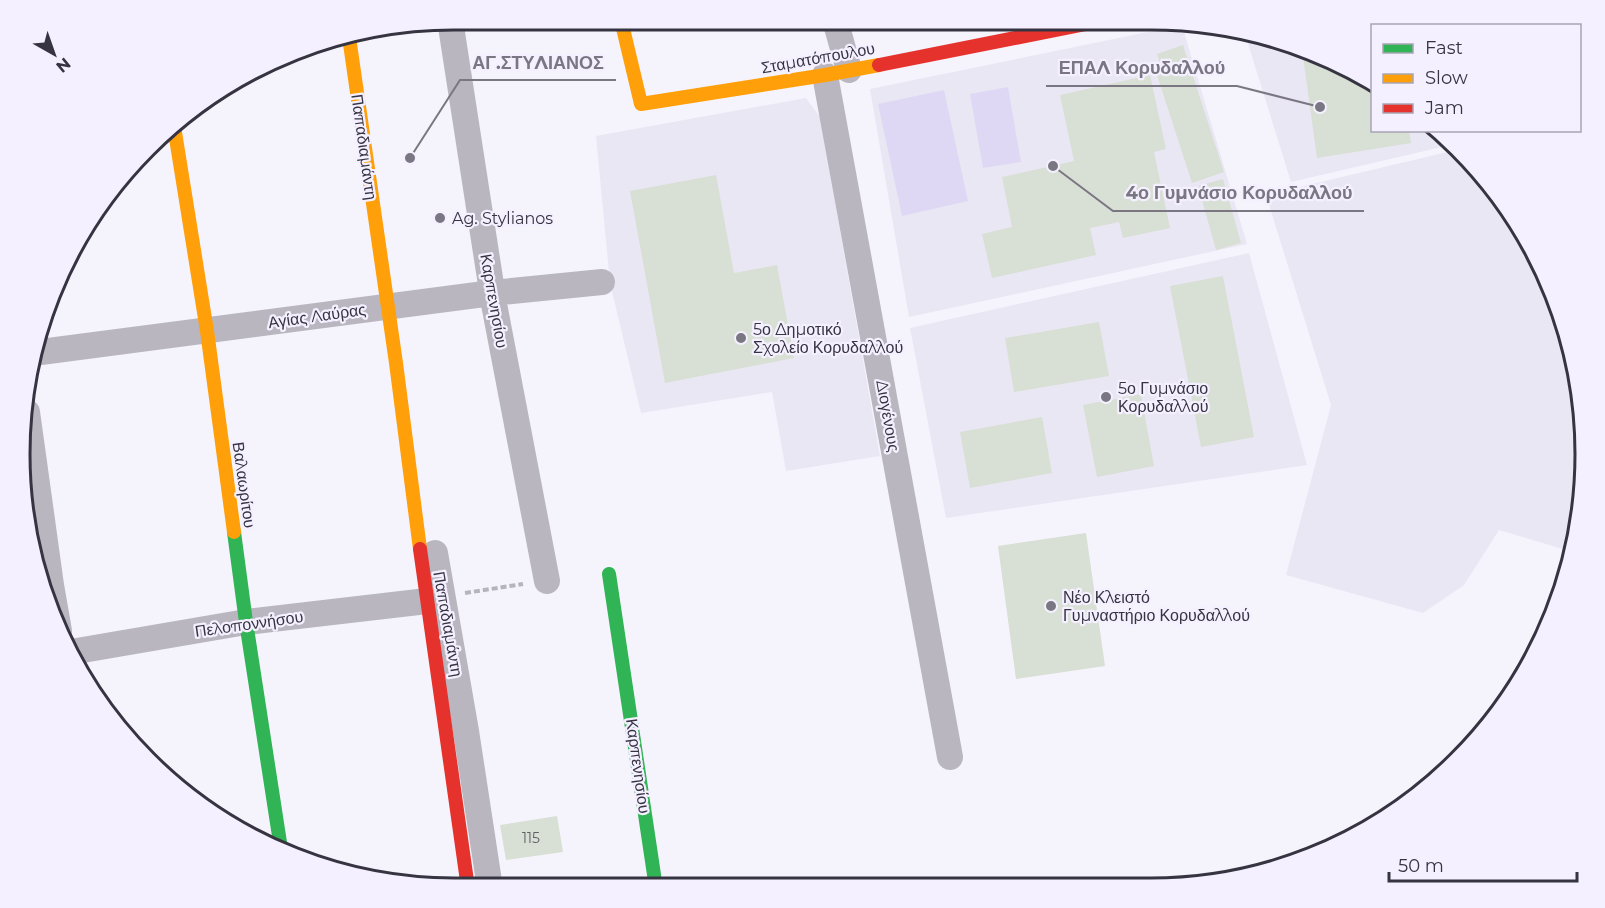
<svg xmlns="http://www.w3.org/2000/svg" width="1605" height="908" viewBox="0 0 1605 908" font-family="Montserrat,sans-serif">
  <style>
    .built { fill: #eae7f4 }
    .green { fill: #dfd8f5 }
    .building { fill: #d8dfd4 }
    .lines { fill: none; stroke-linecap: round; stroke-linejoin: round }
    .path { stroke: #b5b3bb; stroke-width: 4; stroke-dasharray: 6 3; stroke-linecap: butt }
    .street { stroke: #b9b6c0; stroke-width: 26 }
    .fast { stroke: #30b455; stroke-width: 14 }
    .slow { stroke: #ff9f0a; stroke-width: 14 }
    .jam { stroke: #e5322d; stroke-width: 14 }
    .poi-dot { fill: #7a7783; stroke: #f4f0ff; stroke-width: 2 }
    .labels { text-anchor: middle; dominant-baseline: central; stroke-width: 4.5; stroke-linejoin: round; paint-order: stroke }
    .number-label { font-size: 14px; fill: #5f5f66 }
    .street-label { font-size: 16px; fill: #373442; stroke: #f4f0ff }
    .poi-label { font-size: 16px; fill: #373442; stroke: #f4f0ff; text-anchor: start }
    .rim { fill: none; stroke: #373442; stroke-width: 3 }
    .leader { fill: none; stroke: #7a7783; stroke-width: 2 }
    .callout-dot { fill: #7a7783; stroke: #f4f0ff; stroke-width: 2 }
    .callout-label { font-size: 18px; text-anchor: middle; font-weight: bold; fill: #7a7783; stroke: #f4f0ff; stroke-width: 4.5; stroke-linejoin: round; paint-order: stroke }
  </style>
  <rect width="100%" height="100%" fill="#f5f4fc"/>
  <path class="built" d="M1182 25 1247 244 909 317 870 89Z
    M1245 34 1291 43 1372 83V130L1438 131 1455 144 1291 182Z
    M806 98 820 117 880 456 786 471 772 392 641 413 610 283 596 136Z
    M1460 149 1512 212 1552 287 1577 369 1585 454 1577 538 1573 552 1499 530 1464 585 1423 613 1286 575 1331 405 1266 195Z
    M1249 253 1307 465 946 518 910 328Z"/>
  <path class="green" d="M1008 87 1021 162 983 168 970 94Z
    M944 90 968 201 902 216 878 104Z"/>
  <path class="building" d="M1183 45 1224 172 1192 183 1157 75 1163 73 1157 54Z
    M1302 49H1304L1372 83V130H1409L1411 143 1317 158Z
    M1150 75 1166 149 1154 152 1170 228 1123 238 1119 222 1090 228 1096 255 992 278 982 234 1012 227 1002 177 1074 161 1060 95Z
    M716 175 734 273 777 265 794 358 665 383 630 191Z
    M1223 179 1241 243 1216 250 1198 186Z
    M1223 276 1254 437 1201 447 1170 286Z
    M1099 322 1109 376 1014 392 1005 338Z
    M1141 394 1154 466 1097 477 1083 405Z
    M1042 417 1052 473 970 488 960 432Z
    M1086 533 1105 666 1016 679 998 546Z
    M557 816 563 852 506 860 500 825Z"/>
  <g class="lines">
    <path class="path" d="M465 593 523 584"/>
    <path class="street" d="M450 20 494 304 547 581
      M835 20 849 70
      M825 75 950 757
      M33 353 492 293 602 282
      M27 412 51 585 59 631
      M435 553 466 731 490 888
      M71 652 246 622 427 601"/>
    <path class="fast" d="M234 532 246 622 281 849
      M609 574 656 888"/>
    <path class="slow" d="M621 20 641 104 825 75 879 65
      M349 37 396 363 420 549
      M174 126 207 331 234 532"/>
    <path class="jam" d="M879 65 1106 20
      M420 549 468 888"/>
  </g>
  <g class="poi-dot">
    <circle cx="440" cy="218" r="6"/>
    <circle cx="741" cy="338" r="6"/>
    <circle cx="1106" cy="397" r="6"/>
    <circle cx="1051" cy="606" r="6"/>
  </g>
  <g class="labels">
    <g class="number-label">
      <text x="531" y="838">115</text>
    </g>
    <g class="street-label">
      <text transform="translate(818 58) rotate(-10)">Σταματόπουλου</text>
      <text transform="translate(364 147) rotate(82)">Παπαδιαμάντη</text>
      <text transform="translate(494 301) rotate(80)">Καρπενησίου</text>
      <text transform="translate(317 316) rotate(-8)">Αγίας Λαύρας</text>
      <text transform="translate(888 416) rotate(80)">Διογένους</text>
      <text transform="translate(244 485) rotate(82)">Βαλαωρίτου</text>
      <text transform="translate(249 624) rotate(-8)">Πελοποννήσου</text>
      <text transform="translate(448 624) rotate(80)">Παπαδιαμάντη</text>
      <text transform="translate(638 766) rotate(82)">Καρπενησίου</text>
    </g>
    <g class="poi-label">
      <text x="452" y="218">Ag. Stylianos</text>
      <text x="753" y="329">5ο Δημοτικό<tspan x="753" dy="18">Σχολείο Κορυδαλλού</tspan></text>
      <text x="1118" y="388">5ο Γυμνάσιο<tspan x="1118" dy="18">Κορυδαλλού</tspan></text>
      <text x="1063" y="597">Νέο Κλειστό<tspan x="1063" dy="18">Γυμναστήριο Κορυδαλλού</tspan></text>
    </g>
  </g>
  <path d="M0 0H1605V908H0ZM454 30H1151A424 424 0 0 1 1575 454V454A424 424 0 0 1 1151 878H454A424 424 0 0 1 30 454V454A424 424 0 0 1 454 30Z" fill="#f4f0ff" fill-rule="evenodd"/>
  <path class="rim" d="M454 30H1151A424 424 0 0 1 1575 454V454A424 424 0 0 1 1151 878H454A424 424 0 0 1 30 454V454A424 424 0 0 1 454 30Z"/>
  <path class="leader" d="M410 158L460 80H616M1320 107L1237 86H1046M1053 166L1113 211H1364"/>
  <g class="callout-dot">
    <circle cx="410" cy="158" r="6"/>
    <circle cx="1320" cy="107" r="6"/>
    <circle cx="1053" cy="166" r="6"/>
  </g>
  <g class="callout-label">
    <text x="538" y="69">ΑΓ.ΣΤΥΛΙΑΝΟΣ</text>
    <text x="1142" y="74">ΕΠΑΛ Κορυδαλλού</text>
    <text x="1239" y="199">4ο Γυμνάσιο Κορυδαλλού</text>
  </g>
  <rect x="1371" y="24" width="210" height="108" fill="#f4f0ff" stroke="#a8a5b3" stroke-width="1.5"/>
  <rect x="1383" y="44" width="30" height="9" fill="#30b455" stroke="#a8a5b3" stroke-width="1.5"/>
  <text x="1425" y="54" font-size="18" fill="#373442">Fast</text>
  <rect x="1383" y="74" width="30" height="9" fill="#ff9f0a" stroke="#a8a5b3" stroke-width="1.5"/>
  <text x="1425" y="84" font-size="18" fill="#373442">Slow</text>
  <rect x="1383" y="104" width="30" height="9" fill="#e5322d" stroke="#a8a5b3" stroke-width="1.5"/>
  <text x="1425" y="114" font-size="18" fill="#373442">Jam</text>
  <g transform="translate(54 54) rotate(140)" stroke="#f4f0ff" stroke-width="4.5" paint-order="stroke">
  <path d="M0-4.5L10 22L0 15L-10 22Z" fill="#373442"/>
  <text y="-9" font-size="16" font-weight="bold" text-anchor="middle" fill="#373442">N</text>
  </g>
  <path d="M1389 872v9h188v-9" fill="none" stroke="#373442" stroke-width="3"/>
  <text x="1398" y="872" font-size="18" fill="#373442" stroke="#f4f0ff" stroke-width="4.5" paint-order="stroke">50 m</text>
</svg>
